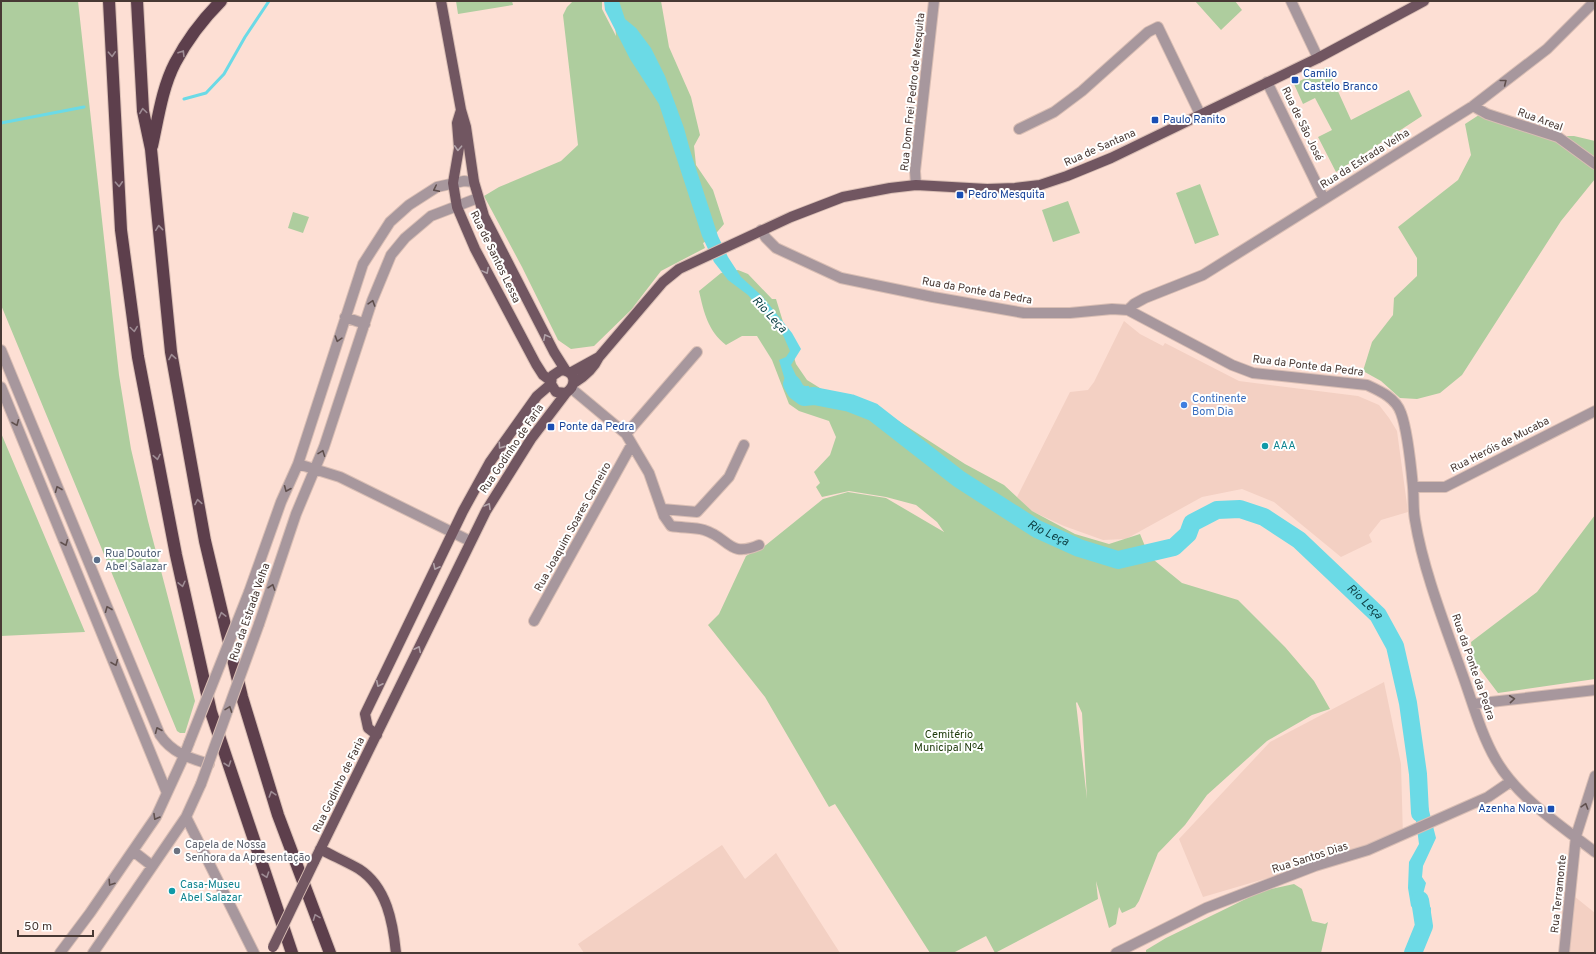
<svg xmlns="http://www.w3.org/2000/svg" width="1596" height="954" viewBox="0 0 1596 954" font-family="Overpass,sans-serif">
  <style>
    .built { fill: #f3d0c3 }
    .green { fill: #aecd9e; fill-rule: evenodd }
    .water { fill: #6bdae6 }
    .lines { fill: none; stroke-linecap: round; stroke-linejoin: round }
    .stream { stroke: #6bdae6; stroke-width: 3 }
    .river { stroke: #6bdae6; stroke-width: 18 }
    .minor-casing { stroke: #d9beb4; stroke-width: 12 }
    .major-casing { stroke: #d9beb4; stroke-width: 12 }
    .highway-casing { stroke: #d9beb4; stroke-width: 14 }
    .minor { stroke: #a7979d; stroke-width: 10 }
    .major { stroke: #715661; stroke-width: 10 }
    .highway { stroke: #5d3f4c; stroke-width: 12 }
    .minor-bridge-casing { stroke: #d9beb4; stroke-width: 12; stroke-linecap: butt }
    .major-bridge-casing { stroke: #d9beb4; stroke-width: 12; stroke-linecap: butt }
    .minor-bridge { stroke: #a7979d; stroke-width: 10 }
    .major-bridge { stroke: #715661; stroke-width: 10 }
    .oneway { stroke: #9e8c94 }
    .oneway2 { stroke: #60504e }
    .oneway3 { stroke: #b1a2a8 }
    .transit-dot { fill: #1a4fb4; stroke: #fff; stroke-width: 1.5 }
    .shop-dot { fill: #3f7fe0; stroke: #fff; stroke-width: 1.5 }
    .culture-dot { fill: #0f9aa8; stroke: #fff; stroke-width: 1.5 }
    .service-dot { fill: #5c6f8a; stroke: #fff; stroke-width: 1.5 }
    .worship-dot { fill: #6b7280; stroke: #fff; stroke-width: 1.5 }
    .labels { text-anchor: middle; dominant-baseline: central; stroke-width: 4; stroke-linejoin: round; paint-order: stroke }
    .transit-label { font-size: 11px; fill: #164399; stroke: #fff; text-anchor: start }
    .street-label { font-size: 11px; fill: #483934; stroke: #fff }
    .shop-label { font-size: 11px; fill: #366cbe; stroke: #fff; text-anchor: start }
    .culture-label { font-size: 11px; fill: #0d838f; stroke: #fff; text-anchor: start }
    .service-label { font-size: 11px; fill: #4e5e75; stroke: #fff; text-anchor: start }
    .park-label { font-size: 11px; fill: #1d3909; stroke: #fff }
    .worship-label { font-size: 11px; fill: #5b616d; stroke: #fff; text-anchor: start }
    .water-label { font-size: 12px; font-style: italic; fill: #0f4348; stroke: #fff }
  </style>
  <rect width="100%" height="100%" fill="#fddfd4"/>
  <path class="built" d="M1124 321 1140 334 1163 346 1165 343 1239 381 1358 396 1379 405 1389 418 1397 431 1408 512 1381 520 1369 535 1372 542 1341 557 1274 502 1242 489 1202 497 1126 539 1103 540 1064 526 1014 503 1070 392 1088 390 1094 382Z
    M1384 682 1401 764 1403 838 1203 897 1179 839 1270 742Z
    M722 845 745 879 776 853 840 953H584L578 944Z
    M1569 892 1595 913V953H1563Z"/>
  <path class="green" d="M1 1H78L119 375 131 449 148 521 195 701 185 733H180L177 731 1 305Z
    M456 1H512L513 5 458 14Z
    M573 1H602V9L616 36 613 1H661L669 47 691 97 700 135 694 146 696 165 713 190 724 224 712 238 703 243 705 248 661 271 631 310 594 346 571 349 558 340 522 267 484 196 499 187 561 161 578 145 563 15 567 7Z
    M1195 1H1235L1242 10 1221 30Z
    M1327 67 1351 120 1409 90 1422 116 1336 172 1318 137 1332 130 1315 98 1303 104 1294 84Z
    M1482 113 1502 114 1548 136H1574L1595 141V179L1561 221 1462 375 1440 393 1417 399 1400 398 1381 381 1363 371 1372 342 1393 315 1394 298 1417 276V258L1398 227 1458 180 1471 155 1465 124Z
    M1200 184 1219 235 1195 244 1176 193Z
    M1068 201 1080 233 1053 242 1042 210Z
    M293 212 309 217 303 233 288 228Z
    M738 270 748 274 772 299H776L796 364 807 380 828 393 845 404 869 406 897 420 965 464 1004 485 1032 511 1075 534 1109 544 1140 534 1149 556 1182 583 1238 600 1285 647 1314 681 1330 709 1312 715 1267 741 1207 795 1185 825 1158 853 1139 901 1135 907 1122 913 1119 907 1116 924 1109 928 1096 881 1098 899 995 953 986 936 953 953H930L835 804 829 807 765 697 708 625 719 614 746 556 766 545 823 499 848 492 886 498 944 532 937 522 916 505 886 497 849 491 822 497 816 487 820 483 814 472 830 455 836 437 829 421 799 411 789 404 772 360 757 336H742L726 345C708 331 704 313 699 291L721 273ZM1077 702 1082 713 1087 799 1076 703Z
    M1 433 85 632 1 636Z
    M1595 515V679L1498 693 1473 660 1471 642 1537 592Z
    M1294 884 1302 889 1312 921 1325 924 1328 922 1321 953H1146V950L1166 938 1262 891Z"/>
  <path class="water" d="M604 1H619L625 19 636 28 651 48 665 76 684 128 690 150 718 236 728 257 741 277 762 296 792 333 801 349 791 365 801 386H809L811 403 794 400 787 387 779 360 786 357 790 351 783 335 748 295 728 280 714 262 702 236 659 104 630 59 605 10Z
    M1423 787 1436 838 1423 866 1422 877 1426 883 1422 898 1431 908 1430 923 1422 924 1419 912H1416L1411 906 1408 888 1409 862 1419 844 1412 791Z"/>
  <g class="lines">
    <path class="stream" d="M184 99 206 93 224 74 245 37 269 1
      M1 123 84 107"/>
    <g class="river">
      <path id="s1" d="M792 384 796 391 804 397 814 396 850 403 873 412 959 479 1037 529 1079 548 1118 560 1174 547 1188 534 1192 523 1217 510 1240 509 1264 517 1299 540 1378 615 1395 646 1408 703 1418 774 1420 813"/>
      <path d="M1413 953 1424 926 1420 900"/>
    </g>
    <g class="minor-casing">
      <path id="minor" d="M1291 1 1318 58
        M1267 82 1324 199
        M1473 106 1487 114 1558 137 1595 164
        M1019 129 1054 112 1082 91 1148 32 1158 27 1200 114
        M916 185 915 171 934 1
        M761 230 766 238 776 248 841 278 933 297 1024 313H1070L1112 309 1128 310 1232 365 1253 373 1367 385C1380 391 1396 398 1401 413 1408 432 1411 466 1413 487 1414 498 1413 510 1415 520 1423 570 1446 628 1463 676 1473 704 1481 734 1496 760 1518 798 1560 825 1595 852
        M1128 310 1134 304 1145 298 1203 275 1473 106 1547 49 1595 1
        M345 317 365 324
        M1 350 160 735C172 753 189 758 209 764
        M1 387 167 793
        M572 389 626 434 649 473 664 516 671 526C682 528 694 527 704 530 730 538 728 558 759 545
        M626 434 697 352
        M298 464 340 477 470 541
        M1413 487H1445L1595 411
        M662 509 697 512 729 477 744 445
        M249 592 281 502 298 464 363 264 390 222 409 205 437 187 464 181 474 182
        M534 621 632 444
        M259 624 296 514 324 447 372 301 391 255 405 238 431 216 478 198
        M1473 704 1595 690
        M186 817 254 953
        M133 851 151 865
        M60 953 90 913 156 817 184 756 189 743
        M93 953 186 817 201 784
        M1116 953 1206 908 1315 866 1368 850 1488 797 1510 782
        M1564 953 1576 836 1595 776"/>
    </g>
    <g class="major-casing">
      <path id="major" d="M441 1 461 110 466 127 474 182 484 216 554 352 566 371
        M461 110 457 123 459 148 453 183 457 207 475 249 536 364 543 375 551 381
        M570 373 599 357
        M574 383C584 377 594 368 599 357L663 282 679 269 791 217 843 197 890 188 916 185 987 189 1015 188 1040 185 1067 176 1111 158 1318 58 1424 1
        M377 735 368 728 365 714 463 511 490 462 537 396 551 384
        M320 849C333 856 347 862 359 869 387 887 393 923 396 953
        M314 862 486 511 531 439 566 393C577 385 576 371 561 370L552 376 551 384 556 392 566 393"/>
    </g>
    <g class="highway-casing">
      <path id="highway" d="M109 1 121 230 138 357 176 555 211 712 292 953
        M137 1 143 111 151 149 171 352 205 541 242 697 278 815 330 953
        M152 146C158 119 162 88 175 63 187 40 203 19 221 1"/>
    </g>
    <use href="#minor" class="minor"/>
    <use href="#major" class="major"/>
    <use href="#highway" class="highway"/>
    <g class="minor-bridge-casing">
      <path id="minor-bridge" d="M189 743 249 592
        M201 784 259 624"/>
    </g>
    <g class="major-bridge-casing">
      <path id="major-bridge" d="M273 947 314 862"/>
    </g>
    <use href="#minor-bridge" class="minor-bridge"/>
    <use href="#major-bridge" class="major-bridge"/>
  </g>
  <defs><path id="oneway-chevron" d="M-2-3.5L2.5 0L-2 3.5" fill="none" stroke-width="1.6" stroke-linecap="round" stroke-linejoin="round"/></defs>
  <g class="oneway">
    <use href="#oneway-chevron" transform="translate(182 53) rotate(-58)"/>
    <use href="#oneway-chevron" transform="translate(112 54) rotate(87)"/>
    <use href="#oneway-chevron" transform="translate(143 111) rotate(-98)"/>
    <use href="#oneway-chevron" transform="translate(119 184) rotate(87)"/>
    <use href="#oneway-chevron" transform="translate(159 228) rotate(-96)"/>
    <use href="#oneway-chevron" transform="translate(134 329) rotate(82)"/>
    <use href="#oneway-chevron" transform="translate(172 357) rotate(-100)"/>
    <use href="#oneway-chevron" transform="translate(157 457) rotate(79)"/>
    <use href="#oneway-chevron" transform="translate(198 502) rotate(-100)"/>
    <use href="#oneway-chevron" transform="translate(182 584) rotate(77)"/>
    <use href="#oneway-chevron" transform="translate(222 615) rotate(-104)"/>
    <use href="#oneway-chevron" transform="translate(228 764) rotate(71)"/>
    <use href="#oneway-chevron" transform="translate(272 794) rotate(-107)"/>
    <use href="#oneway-chevron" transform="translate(266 875) rotate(71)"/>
    <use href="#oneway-chevron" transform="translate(316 917) rotate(-111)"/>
  </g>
  <g class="oneway2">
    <use href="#oneway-chevron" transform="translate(1504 82) rotate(-38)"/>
    <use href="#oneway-chevron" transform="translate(436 189) rotate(154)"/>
    <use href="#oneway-chevron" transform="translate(372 303) rotate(-72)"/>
    <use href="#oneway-chevron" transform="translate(338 339) rotate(108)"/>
    <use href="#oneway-chevron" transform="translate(16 423) rotate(68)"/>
    <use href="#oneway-chevron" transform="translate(322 453) rotate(-69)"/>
    <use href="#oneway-chevron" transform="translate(58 489) rotate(-112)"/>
    <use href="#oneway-chevron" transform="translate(287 489) rotate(113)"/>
    <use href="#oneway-chevron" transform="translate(65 543) rotate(68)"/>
    <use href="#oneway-chevron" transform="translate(272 587) rotate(-71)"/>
    <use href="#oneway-chevron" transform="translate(108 609) rotate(-112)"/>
    <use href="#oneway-chevron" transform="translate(115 663) rotate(68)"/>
    <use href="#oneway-chevron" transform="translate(1512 699) rotate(-6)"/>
    <use href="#oneway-chevron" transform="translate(229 709) rotate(-70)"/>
    <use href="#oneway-chevron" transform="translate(158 730) rotate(-113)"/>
    <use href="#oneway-chevron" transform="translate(1585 806) rotate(-73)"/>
    <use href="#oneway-chevron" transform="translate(156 817) rotate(120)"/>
    <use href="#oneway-chevron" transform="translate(111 883) rotate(124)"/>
  </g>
  <g class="oneway3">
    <use href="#oneway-chevron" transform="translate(458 148) rotate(93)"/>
    <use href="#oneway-chevron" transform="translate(486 271) rotate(62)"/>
    <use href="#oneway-chevron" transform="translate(546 337) rotate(-118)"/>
    <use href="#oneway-chevron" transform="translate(501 446) rotate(125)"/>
    <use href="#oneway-chevron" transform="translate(488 506) rotate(-60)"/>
    <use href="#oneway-chevron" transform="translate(436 567) rotate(116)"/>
    <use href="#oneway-chevron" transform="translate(418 649) rotate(-64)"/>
    <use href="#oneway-chevron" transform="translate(379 684) rotate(116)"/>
  </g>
  <g class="transit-dot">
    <rect x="1291" y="76" width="8" height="8" rx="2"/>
    <rect x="1151" y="116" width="8" height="8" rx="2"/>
    <rect x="956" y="191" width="8" height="8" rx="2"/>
    <rect x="547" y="423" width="8" height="8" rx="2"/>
    <rect x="1547" y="805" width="8" height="8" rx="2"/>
  </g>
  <circle class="shop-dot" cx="1184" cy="405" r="4"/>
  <g class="culture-dot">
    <circle cx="1265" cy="446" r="4"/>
    <circle cx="172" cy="891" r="4"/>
  </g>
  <circle class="service-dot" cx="97" cy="560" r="4"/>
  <circle class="worship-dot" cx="177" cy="851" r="4"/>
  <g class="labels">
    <g class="transit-label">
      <text x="1303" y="74">Camilo<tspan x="1303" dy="13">Castelo Branco</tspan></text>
      <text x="1163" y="120">Paulo Ranito</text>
      <text x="968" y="195">Pedro Mesquita</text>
      <text x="559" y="427">Ponte da Pedra</text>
      <text x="1543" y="809" text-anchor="end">Azenha Nova</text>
    </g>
    <g class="street-label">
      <text transform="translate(913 92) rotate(-84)">Rua Dom Frei Pedro de Mesquita</text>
      <text transform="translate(1540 120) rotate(20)">Rua Areal</text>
      <text transform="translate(1302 124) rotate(64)">Rua de São José</text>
      <text transform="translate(1100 148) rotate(-24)">Rua de Santana</text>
      <text transform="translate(1365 159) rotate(-32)">Rua da Estrada Velha</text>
      <text transform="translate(495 257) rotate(64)">Rua de Santos Lessa</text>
      <text transform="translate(977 291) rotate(10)">Rua da Ponte da Pedra</text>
      <text transform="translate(1308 366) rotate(7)">Rua da Ponte da Pedra</text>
      <text transform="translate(1500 445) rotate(-27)">Rua Heróis de Mucaba</text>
      <text transform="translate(512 449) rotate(-56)">Rua Godinho de Faria</text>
      <text transform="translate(573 527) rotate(-61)">Rua Joaquim Soares Carneiro</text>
      <text transform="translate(250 612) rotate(-71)">Rua da Estrada Velha</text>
      <text transform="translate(1473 667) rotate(71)">Rua da Ponte da Pedra</text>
      <text transform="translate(339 785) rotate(-64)">Rua Godinho de Faria</text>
      <text transform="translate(1310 858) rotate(-18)">Rua Santos Dias</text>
      <text transform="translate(1559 894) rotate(-84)">Rua Terramonte</text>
    </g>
    <g class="shop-label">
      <text x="1192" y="399">Continente<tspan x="1192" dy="13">Bom Dia</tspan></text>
    </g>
    <g class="culture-label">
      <text x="1273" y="446">AAA</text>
      <text x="180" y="885">Casa-Museu<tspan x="180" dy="13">Abel Salazar</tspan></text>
    </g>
    <g class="service-label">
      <text x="105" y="554">Rua Doutor<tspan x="105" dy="13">Abel Salazar</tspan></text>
    </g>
    <g class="park-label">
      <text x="949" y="735">Cemitério<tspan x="949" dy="13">Municipal Nº4</tspan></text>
    </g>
    <g class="worship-label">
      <text x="185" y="845">Capela de Nossa<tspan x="185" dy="13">Senhora da Apresentação</tspan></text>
    </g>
    <g class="water-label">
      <text transform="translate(769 315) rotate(47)">Rio Leça</text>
      <text stroke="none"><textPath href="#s1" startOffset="303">Rio Leça</textPath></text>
      <text stroke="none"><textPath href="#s1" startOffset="675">Rio Leça</textPath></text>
    </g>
  </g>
  <rect width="1596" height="954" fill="none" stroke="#483934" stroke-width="4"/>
  <path d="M18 930v6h75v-6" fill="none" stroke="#483934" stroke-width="2"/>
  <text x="24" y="930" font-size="12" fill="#483934" stroke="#ffffff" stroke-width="3" paint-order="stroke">50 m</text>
</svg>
